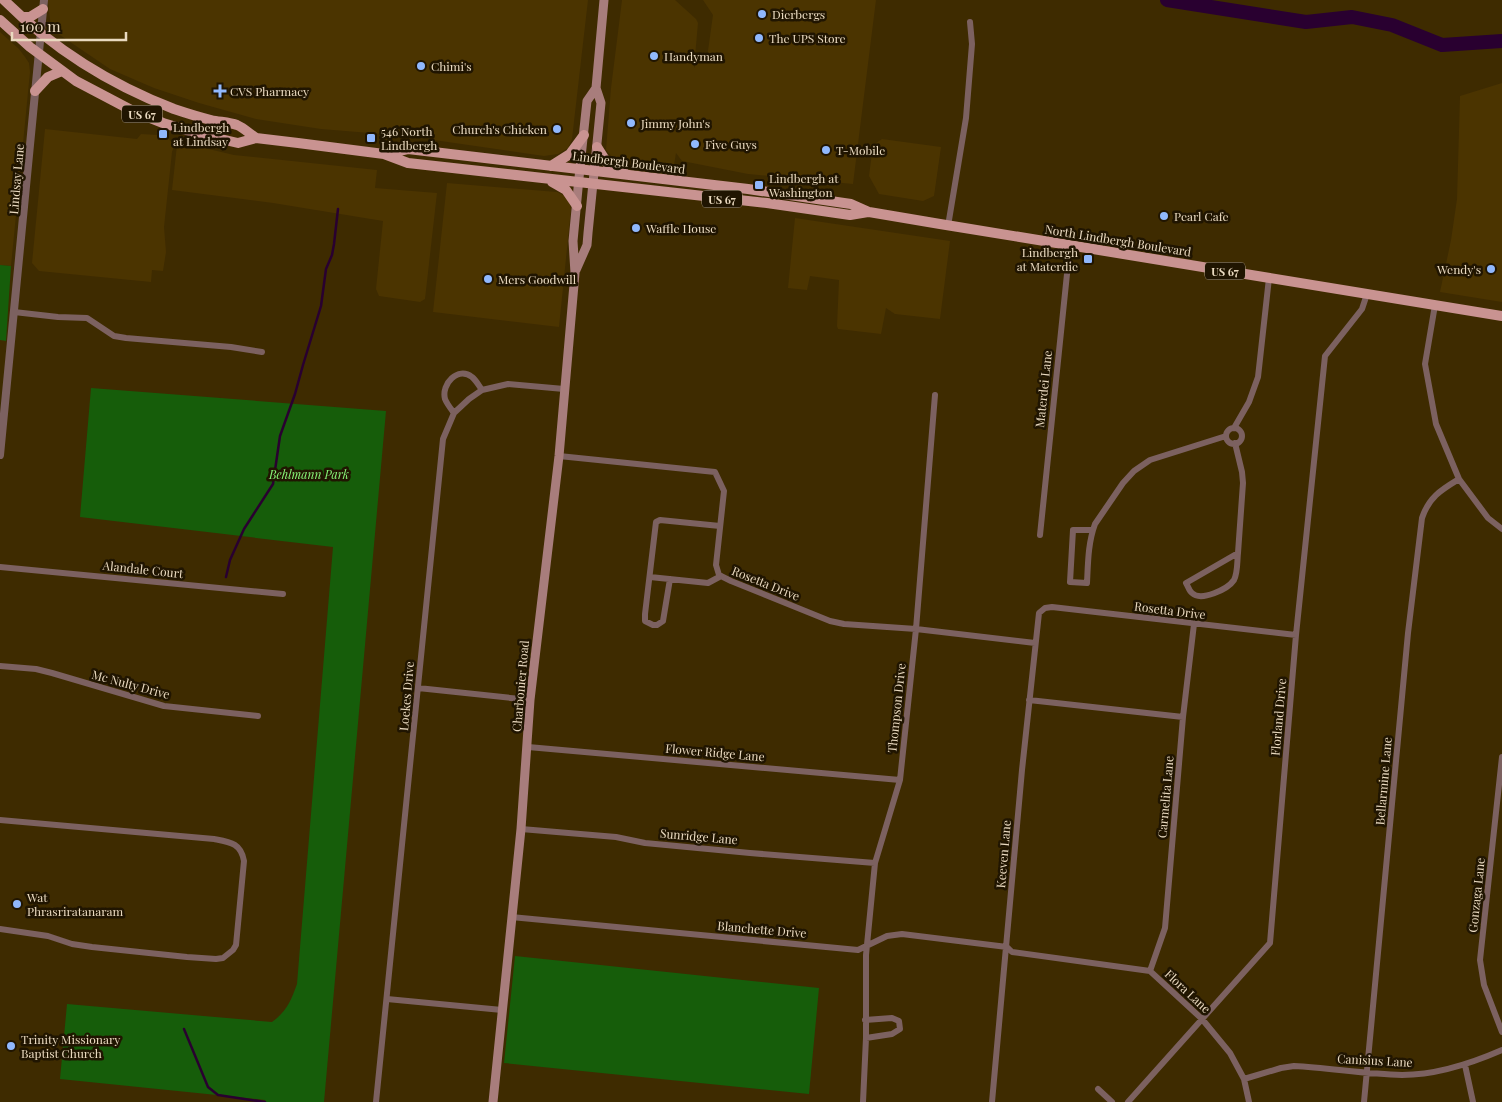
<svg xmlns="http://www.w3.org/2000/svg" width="1502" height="1102" viewBox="0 0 1502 1102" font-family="'Playfair Display',serif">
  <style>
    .built { fill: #4b3400 }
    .green { fill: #165d0a }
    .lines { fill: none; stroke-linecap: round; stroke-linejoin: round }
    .stream { stroke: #290030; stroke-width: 2.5 }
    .river { stroke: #290030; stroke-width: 14 }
    .minor { stroke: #7c6160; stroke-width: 6 }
    .tertiary { stroke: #7c6160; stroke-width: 8 }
    .secondary { stroke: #a87d7c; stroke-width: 9 }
    .primary { stroke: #c99391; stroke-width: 10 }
    .poi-dot { fill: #90b8fd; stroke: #201501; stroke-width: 2 }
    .labels { text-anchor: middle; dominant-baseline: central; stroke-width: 5; stroke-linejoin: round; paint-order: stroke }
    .shield { fill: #201501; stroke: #ad9f87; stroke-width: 1 }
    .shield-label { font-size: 11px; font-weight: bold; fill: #eadac0 }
    .poi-label { font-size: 12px; fill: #eadac0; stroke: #201501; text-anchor: start }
    .street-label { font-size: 12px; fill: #eadac0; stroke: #201501 }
    .park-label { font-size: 12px; font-style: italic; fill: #87f477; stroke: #201501 }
  </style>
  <rect width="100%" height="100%" fill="#3e2b00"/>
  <path class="built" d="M48 0H588L572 139 568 148 558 154 544 156 406 136 321 129 256 119 199 103 154 88 110 69 51 29Z
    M622 0H675L696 19 698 23 694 68 700 58H707L713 15 703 0H876L853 184 748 174 682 161 676 153 674 165 613 158 606 150 611 88Z
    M0 32 19 49 25 57 29 63 30 72 11 266 0 265Z
    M1502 83V302L1440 292 1451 240 1457 199 1460 96Z
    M45 129 137 139 141 134 158 135 169 139 174 146 172 152 164 227 166 252 163 271 152 270 151 282 39 271 32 263Z
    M882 139 941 147 934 196 923 201 879 194 869 176 873 145Z
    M179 142 234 155 377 170 375 188 437 193 425 299 420 302 379 296 376 289 383 221 273 203 172 190 177 145Z
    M447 183 557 192 565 196 569 200 571 209 559 327 433 312Z
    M795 218 950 241 940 319 895 314 886 308 881 334 838 329 837 326 839 280 810 276 807 290 788 288Z"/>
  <path class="green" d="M0 265 11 266 6 341 0 340Z
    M91 388 386 411 324 1102H266L265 1100 60 1079 67 1004 272 1022C286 1012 291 1001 297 984L333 547 80 517Z
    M515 956 819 988 809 1094 504 1063Z"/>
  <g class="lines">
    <path class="stream" d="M226 577 230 560 244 529 273 484 280 436 295 394 303 365 321 306 326 269 332 255 334 244 338 209
      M184 1029 208 1087 218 1095 265 1102"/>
    <path class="river" d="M1167 0 1306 22 1352 17 1392 25 1442 45 1502 41"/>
    <path class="minor" d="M948 226 966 118 972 44 970 22
      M1435 305 1425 364 1436 424 1459 479 1488 518 1502 529
      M14 312 58 317 87 318 114 336 126 338 231 347 262 352
      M454 413C451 409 447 404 445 399 441 384 458 366 472 377 476 380 479 386 482 390
      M1234 428 1249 402 1258 377 1269 278
      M1226 436a8 8 0 1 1 16 0a8 8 0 1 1-16 0Z
      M1235 443 1242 472 1243 483 1238 553 1186 583C1188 586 1189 591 1192 593 1201 602 1228 589 1234 580 1238 572 1237 561 1238 553
      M559 456 715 472 724 491 716 565 719 575 731 581 830 621 844 624 916 629 1035 643
      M1093 530H1073L1070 582 1087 583C1088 563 1088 543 1095 524L1123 483 1134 471 1150 460 1226 436
      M1040 535 1070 245
      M0 567 283 594
      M650 577 708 583 721 576
      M670 579 663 621 657 625H653L645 621V614L656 522 660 520 720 526
      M0 666 36 669 52 673 164 706 258 716
      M418 688 530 700
      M1029 700 1183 717
      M528 747 900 780
      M1502 757 1480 960 1484 985 1502 1032
      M0 820 214 839C230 842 241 843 244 861L236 945 233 950 223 958 216 959 187 957 92 947 72 944 48 936 0 929
      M521 829 616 837 645 843 750 853 875 863
      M511 917 858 950 887 936 902 934 1007 947 1012 952 1150 971 1202 1019 1230 1053 1244 1079 1249 1102
      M1150 971 1165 928 1183 717 1194 624
      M387 999 502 1010
      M865 1020 892 1018 899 1021 900 1029 892 1034 866 1038
      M1465 1065 1473 1102
      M1244 1079 1281 1068 1294 1066C1330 1068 1366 1074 1402 1075 1437 1075 1470 1064 1502 1050
      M1098 1089 1112 1102
      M376 1102 443 439 454 413 469 399 482 390 508 384 564 389
      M863 1102 866 1038V955L875 863 900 780 916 629 935 395
      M992 1102 1022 770 1039 613 1045 608 1052 607 1296 635
      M1128 1102 1270 943 1296 635 1325 356 1362 309 1367 294
      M1364 1102 1408 633 1422 518C1429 497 1441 490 1459 479"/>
    <path class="tertiary" d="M0 455 44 0"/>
    <path class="secondary" d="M576 270 587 245 588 233 601 103 596 88 604 0
      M493 1102 521 829 530 700 559 456 575 273 573 241 581 157 587 101 596 88"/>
    <path class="primary" d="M4 0C53 49 109 84 174 109 186 113 198 117 211 120 219 122 229 122 237 125 244 128 250 134 256 138
      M22 17H30L43 9
      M0 20 30 47 76 81 133 111 163 123 199 134 238 143 256 138 298 143 384 154 408 163 767 203 850 215 868 212
      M35 91 48 77 62 71
      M597 147 607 163 624 172
      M384 154 408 149 748 189 851 204 869 212 940 224 1502 316
      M551 166 570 154 584 135
      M552 182 566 190 577 206"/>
  </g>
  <g class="poi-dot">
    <circle cx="762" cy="14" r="5"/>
    <circle cx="759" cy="38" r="5"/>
    <circle cx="654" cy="56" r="5"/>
    <circle cx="421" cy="66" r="5"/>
    <path d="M217.5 83.5h5v5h5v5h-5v5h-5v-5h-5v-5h5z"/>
    <circle cx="631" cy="123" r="5"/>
    <circle cx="557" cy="129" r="5"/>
    <rect x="158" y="129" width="10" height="10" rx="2.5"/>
    <rect x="366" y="133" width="10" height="10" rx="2.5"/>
    <circle cx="695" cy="144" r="5"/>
    <circle cx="826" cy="150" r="5"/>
    <rect x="754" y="180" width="10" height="10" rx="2.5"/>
    <circle cx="1164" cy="216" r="5"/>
    <circle cx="636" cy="228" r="5"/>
    <rect x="1083" y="254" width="10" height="10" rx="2.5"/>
    <circle cx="1491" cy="269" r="5"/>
    <circle cx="488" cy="279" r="5"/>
    <circle cx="17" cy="904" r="5"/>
    <circle cx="11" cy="1046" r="5"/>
  </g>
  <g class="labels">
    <g class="shield">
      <rect x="122" y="105.5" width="40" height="17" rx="4"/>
      <rect x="702" y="190.5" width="40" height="17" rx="4"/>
      <rect x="1205" y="262.5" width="40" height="17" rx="4"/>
    </g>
    <g class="shield-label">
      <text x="142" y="114">US 67</text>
      <text x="722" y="199">US 67</text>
      <text x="1225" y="271">US 67</text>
    </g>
    <g class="poi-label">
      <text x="772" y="14">Dierbergs</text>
      <text x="769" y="38">The UPS Store</text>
      <text x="664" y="56">Handyman</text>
      <text x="431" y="66">Chimi's</text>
      <text x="230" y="91">CVS Pharmacy</text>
      <text x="641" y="123">Jimmy John's</text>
      <text x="173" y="127">Lindbergh<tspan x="173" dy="14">at Lindsay</tspan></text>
      <text x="547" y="129" text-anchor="end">Church's Chicken</text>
      <text x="381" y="131">546 North<tspan x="381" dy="14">Lindbergh</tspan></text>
      <text x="705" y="144">Five Guys</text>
      <text x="836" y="150">T-Mobile</text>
      <text x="769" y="178">Lindbergh at<tspan x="769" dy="14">Washington</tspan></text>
      <text x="1174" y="216">Pearl Cafe</text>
      <text x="646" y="228">Waffle House</text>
      <text x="1078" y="252" text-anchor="end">Lindbergh<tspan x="1078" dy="14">at Materdie</tspan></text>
      <text x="1481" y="269" text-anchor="end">Wendy's</text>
      <text x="498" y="279">Mers Goodwill</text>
      <text x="27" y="897">Wat<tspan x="27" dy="14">Phrasriratanaram</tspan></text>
      <text x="21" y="1039">Trinity Missionary<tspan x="21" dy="14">Baptist Church</tspan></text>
    </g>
    <g class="street-label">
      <text transform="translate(629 162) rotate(7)">Lindbergh Boulevard</text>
      <text transform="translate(16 179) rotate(-85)">Lindsay Lane</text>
      <text transform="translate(1118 240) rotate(9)">North Lindbergh Boulevard</text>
      <text transform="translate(1043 389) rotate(-84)">Materdei Lane</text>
      <text transform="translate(143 569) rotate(6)">Alandale Court</text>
      <text transform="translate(766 583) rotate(22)">Rosetta Drive</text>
      <text transform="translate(1170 610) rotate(7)">Rosetta Drive</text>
      <text transform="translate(131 684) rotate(15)">Mc Nulty Drive</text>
      <text transform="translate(520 686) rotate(-85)">Charbonier Road</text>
      <text transform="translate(406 696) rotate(-85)">Loekes Drive</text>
      <text transform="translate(896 708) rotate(-84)">Thompson Drive</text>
      <text transform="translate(1278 717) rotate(-85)">Florland Drive</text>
      <text transform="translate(715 752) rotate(5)">Flower Ridge Lane</text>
      <text transform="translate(1383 781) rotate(-85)">Bellarmine Lane</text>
      <text transform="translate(1165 797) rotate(-85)">Carmelita Lane</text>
      <text transform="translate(699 836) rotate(5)">Sunridge Lane</text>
      <text transform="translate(1003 854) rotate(-85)">Keeven Lane</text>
      <text transform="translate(1476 895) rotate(-84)">Gonzaga Lane</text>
      <text transform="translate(762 929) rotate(5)">Blanchette Drive</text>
      <text transform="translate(1188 991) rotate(43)">Flora Lane</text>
      <text transform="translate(1375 1060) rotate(3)">Canisius Lane</text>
    </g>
    <g class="park-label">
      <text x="309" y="474">Behlmann Park</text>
    </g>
  </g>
  <path d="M12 32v8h114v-8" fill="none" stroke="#eadac0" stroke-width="2.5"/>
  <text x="20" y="32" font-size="15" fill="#eadac0" stroke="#201501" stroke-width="4" paint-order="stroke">100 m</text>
</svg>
